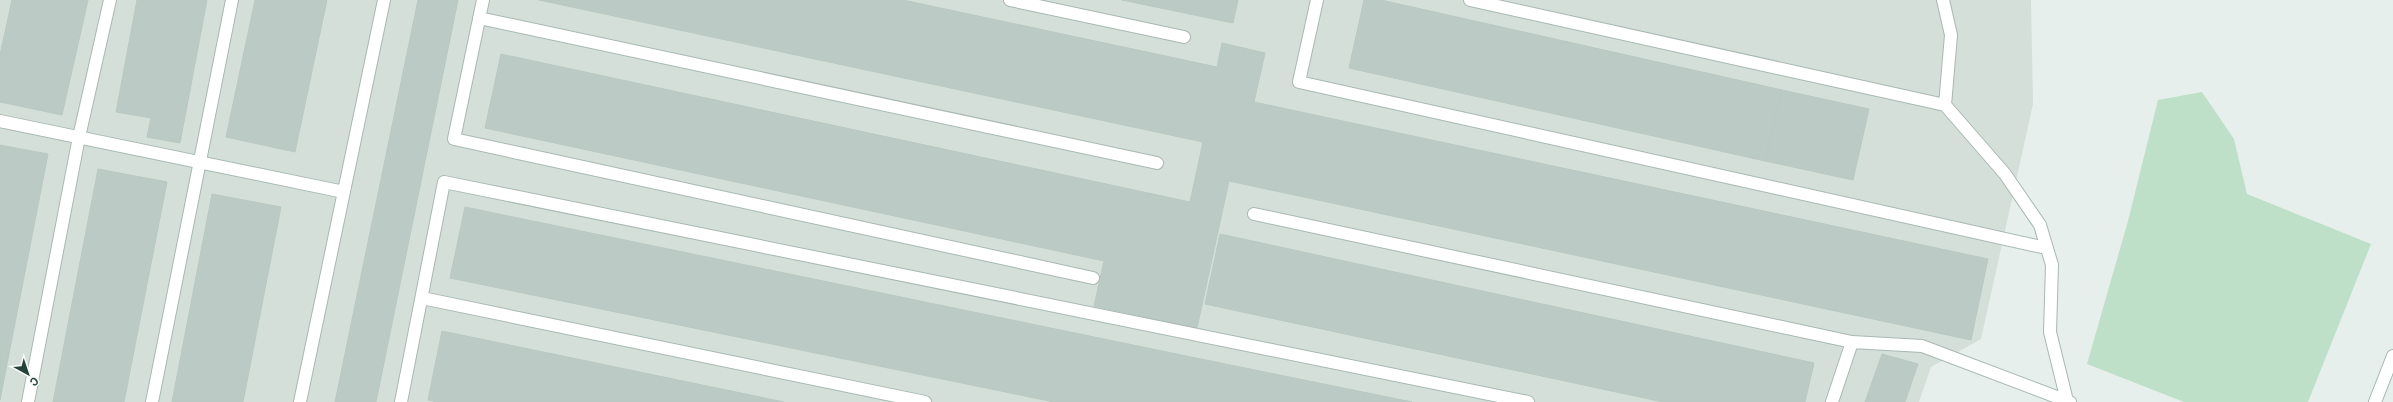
<svg xmlns="http://www.w3.org/2000/svg" width="2393" height="402" viewBox="0 0 2393 402" font-family="Roboto,sans-serif">
  <style>
    .built { fill: #d4dfda }
    .green { fill: #bfe0c8 }
    .building { fill: #bbcac4; stroke: #b8c9c2 }
    .lines { fill: none; stroke-linecap: round; stroke-linejoin: round }
    .minor-casing { stroke: #a8b8b2; stroke-width: 14 }
    .minor { stroke: #fff; stroke-width: 12 }
  </style>
  <rect width="100%" height="100%" fill="#e6efeb"/>
  <path class="built" d="M0 0H2031L2033 104 1981 339 1931 367 1919 402H0Z"/>
  <path class="green" d="M2202 92 2234 139 2247 194 2371 244 2308 402H2184L2087 364 2128 221 2158 100Z"/>
  <path class="building" d="M12 0H88L62 115 0 102V55Z
    M137 0H207L180 143 147 137 151 118 116 112Z
    M255 0H327L295 152 226 137Z
    M418 0H458L376 402H335Z
    M539 0H903L1217 67 1222 43 1265 53 1254 102 1988 259 1971 340 1229 181 1197 328 1094 306 1104 261 485 128 501 54 1190 202 1203 142Z
    M1122 0H1238L1233 23Z
    M1364 0H1381L1782 90 1765 161 1349 68Z
    M1782 90 1869 109 1853 180 1765 161Z
    M0 145 48 154 0 400Z
    M98 169 167 182 124 402H53Z
    M212 194 281 207 243 402H172Z
    M465 207 1191 357 1412 402H1054L450 278Z
    M1220 234 1814 363 1805 402H1663L1205 304Z
    M442 331 784 402H438L428 400Z
    M1882 354 1918 364 1905 402H1865Z"/>
  <g class="lines">
    <g class="minor-casing">
      <path id="minor" d="M483 0 454 139 1093 278
        M1010 0 1184 37
        M1317 0 1299 82 2046 248
        M1470 0 1945 105
        M1943 0 1951 35 1945 105 2005 174 2040 225 2052 265 2050 332 2067 401
        M479 18 1157 163
        M0 121 344 192
        M1254 214 1852 342
        M422 298 925 402
        M28 402 79 137 110 0
        M152 402 232 0
        M300 402 384 0
        M401 402 444 182 1528 402
        M1832 402 1852 342 1922 346 2070 402
        M2375 402 2393 356"/>
    </g>
    <use href="#minor" class="minor"/>
  </g>
  <g transform="translate(28 374) rotate(140)" stroke="#f7fbf9" stroke-width="3" paint-order="stroke">
  <path d="M0-3L7 15L0 10L-7 15Z" fill="#24423a"/>
  <text y="-6" font-size="11" font-weight="bold" text-anchor="middle" fill="#24423a">С</text>
  </g>
</svg>
